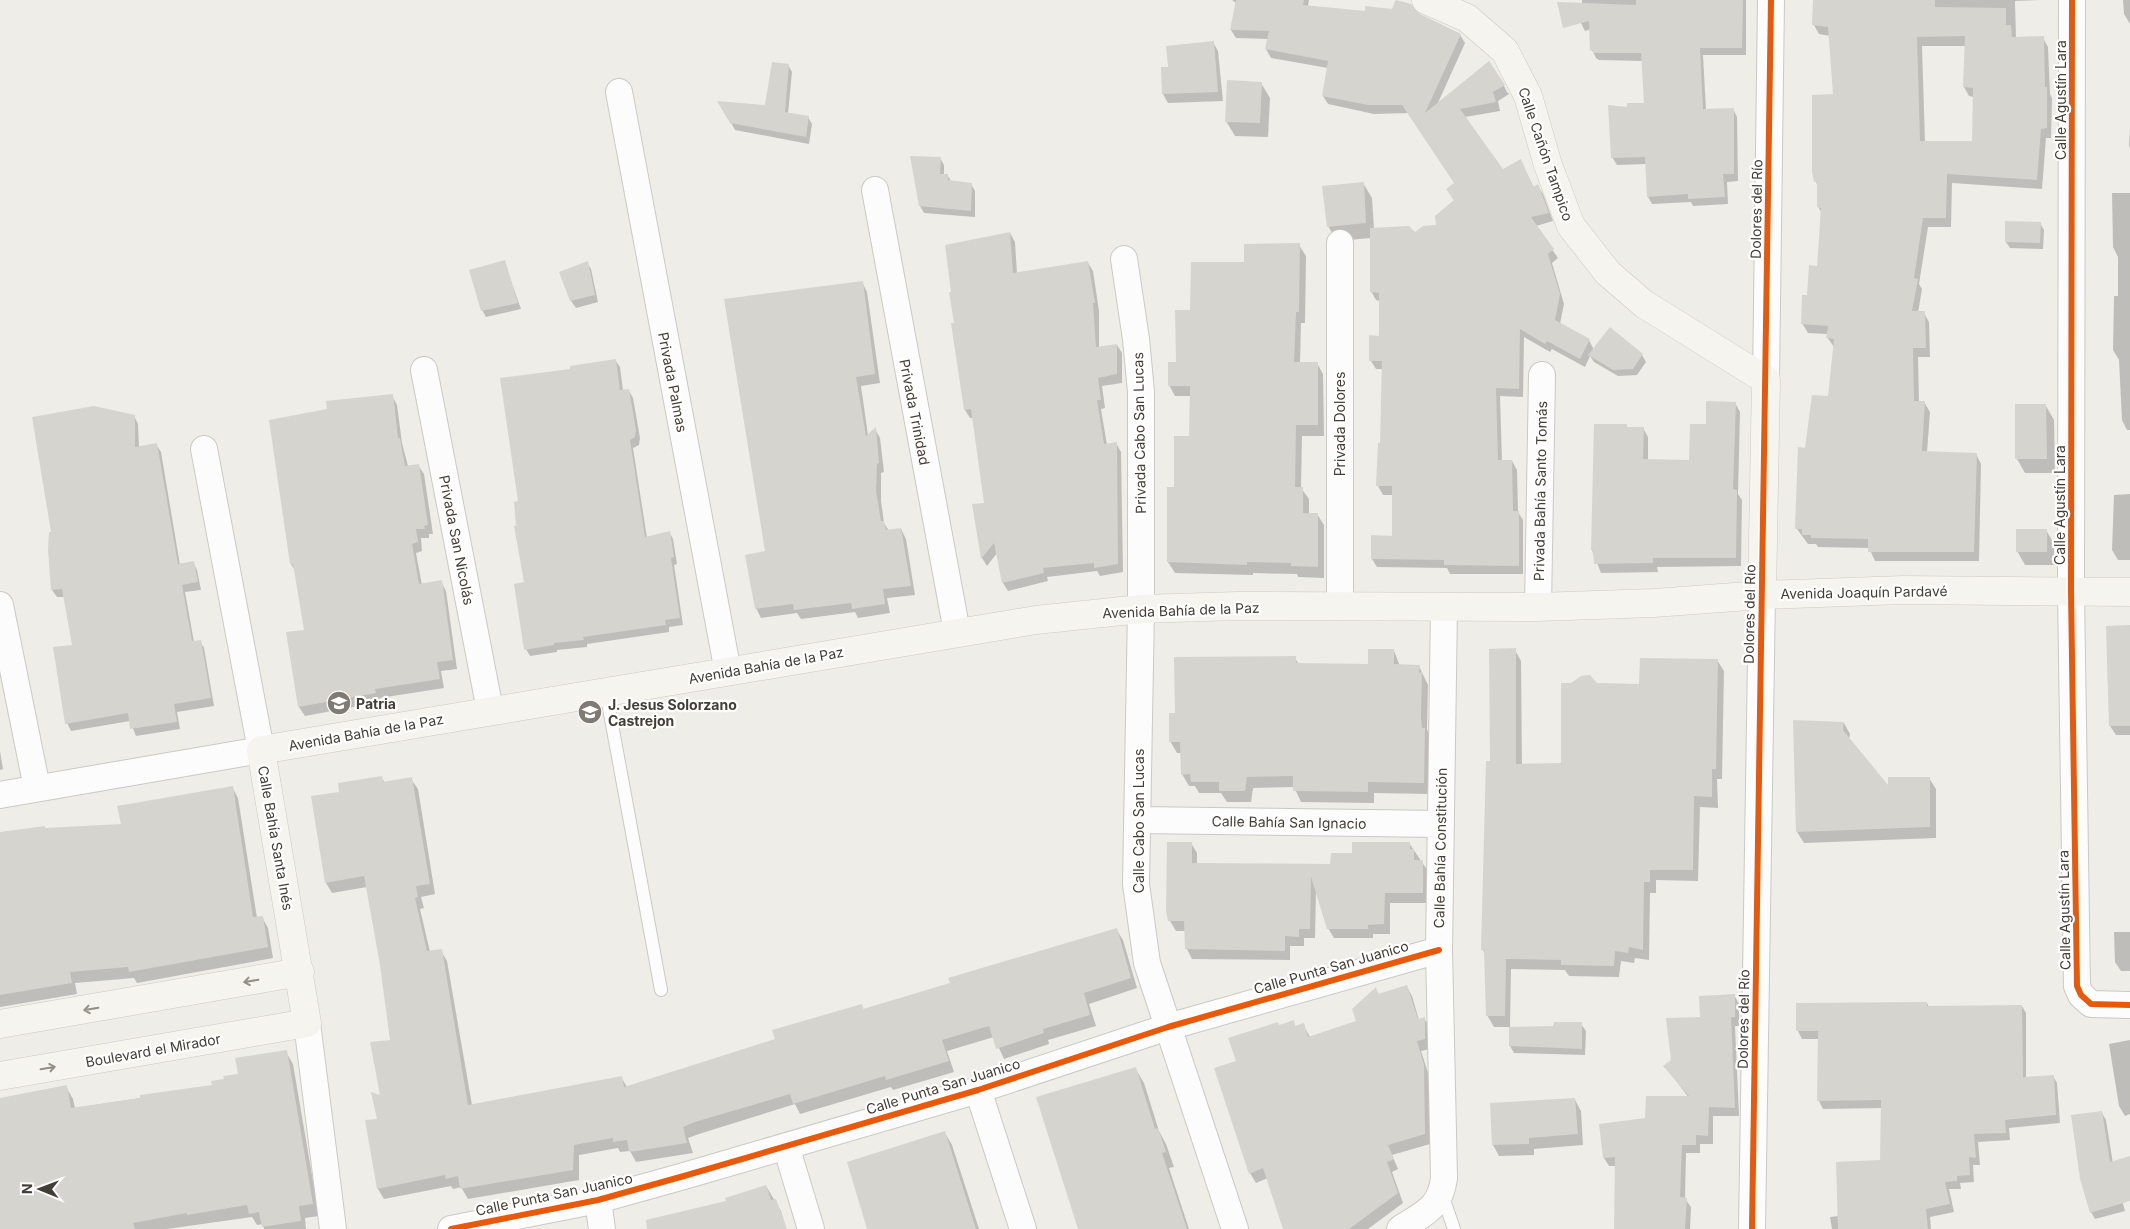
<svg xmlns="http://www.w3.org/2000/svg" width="2130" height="1229" viewBox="0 0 2130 1229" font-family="Inter,sans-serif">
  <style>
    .shadow { fill: #0003; fill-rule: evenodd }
    .building { fill: #d6d4cf; fill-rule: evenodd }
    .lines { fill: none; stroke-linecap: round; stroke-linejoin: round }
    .lane-casing { stroke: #cac9c4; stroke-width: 14 }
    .street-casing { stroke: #cac9c4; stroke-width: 28 }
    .secondary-casing { stroke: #cdcabf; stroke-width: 29 }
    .lane { stroke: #fcfcfc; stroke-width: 12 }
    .street { stroke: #fcfcfc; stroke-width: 26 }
    .secondary { stroke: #f5f4ee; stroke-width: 28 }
    .cycleway-casing { stroke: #fff; stroke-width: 9 }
    .cycleway { stroke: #e8590c; stroke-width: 6 }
    .oneway { stroke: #939088 }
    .labels { text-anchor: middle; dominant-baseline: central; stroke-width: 4.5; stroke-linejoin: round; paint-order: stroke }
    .street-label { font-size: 14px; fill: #433e35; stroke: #fff }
    .poi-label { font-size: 14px; font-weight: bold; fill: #433e35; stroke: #fff; text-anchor: start }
  </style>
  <rect width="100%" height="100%" fill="#eeede8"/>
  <path class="shadow" d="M1232 0H1309L1308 6 1366 12 1393 10 1395 1 1411 5 1419 15 1460 35 1465 43 1437 105 1502 82 1507 92 1509 94 1498 101 1500 111 1465 117 1502 171 1521 161 1534 188 1538 186 1543 194 1553 221 1536 226 1558 258 1552 263 1564 304 1560 324 1589 340 1594 350 1642 355 1646 362 1637 375 1618 376 1594 362 1590 356 1585 367 1552 349 1550 352 1524 337 1523 397 1500 396 1502 462 1512 461 1517 470 1518 512 1523 520V574H1450L1447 568 1377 567 1372 559 1393 537V495H1383L1378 486 1379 444H1382L1383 369H1376L1371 361 1381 337 1380 301 1376 300 1371 291V238L1337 241 1328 226 1363 183 1372 198 1374 229 1415 233 1438 226 1455 202 1448 190 1456 184 1409 113 1374 114 1328 104 1323 96 1328 68 1271 58 1266 49 1268 39 1236 38 1231 30 1236 3Z
    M1582 0H1746V55H1703L1706 110 1733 109 1737 117 1738 181 1727 182 1728 204 1693 206 1691 202 1652 204 1648 197 1646 164 1617 165 1612 157 1629 108 1645 105 1642 61 1599 60 1596 58 1592 50 1591 29 1585 31 1581 23Z
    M1814 0H2042L2015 1 2016 38H2043L2048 47 2050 94 2052 98 2051 138H2046L2042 189 1952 183 1951 227H1928L1919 284 1922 289 1918 313H1924L1929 322 1930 357H1918L1919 402H1924L1930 412 1927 452 1976 454 1981 464 1979 561H1875L1869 548 1818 547 1816 544H1808L1797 529 1807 449 1829 398 1834 347 1827 337V334L1808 333 1802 323 1818 268 1822 214 1818 206V186L1816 182 1835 95 1830 36 1819 34 1814 25ZM1922 46H1966L1964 87 1969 96 1974 97 1973 142 1925 143Z
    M2123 0H2130V24L2124 14Z
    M1213 42 1218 51 1223 101 1168 103 1163 94 1170 69Z
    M788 65 792 72 788 114 808 117 812 124 809 144 735 130 720 102 766 107Z
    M1261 83 1270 98 1268 137 1235 136 1226 121Z
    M2130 128V148L2129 145Z
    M940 158 944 165V176H948L951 181 971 184 975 191V217L924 213 920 206Z
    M2112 193H2130V430H2127L2122 420 2119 360 2113 350 2114 296H2118V257L2113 247Z
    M2040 223 2044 230 2043 249 2010 248 2006 242Z
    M1010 233 1015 242 1017 274 1088 263 1093 271 1099 311V348L1117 345 1122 353V383L1102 386 1105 408 1101 409 1107 445 1116 443 1121 452 1123 572 1100 576 1097 571 1047 577 1048 581 1008 591 1003 583 997 553 987 566 982 558 974 505 985 504 973 418H970L965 410 955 324Z
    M1299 245 1306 256 1305 323H1301L1300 363H1317L1323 374 1324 436H1302L1301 488 1309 499V514H1317L1324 525V578L1298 577 1297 574 1253 573V575L1175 573 1168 562 1190 437 1191 396H1175L1169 385 1178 363 1191 312 1245 263Z
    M504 261 521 309 486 317 482 310Z
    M587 263 591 269 598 302 576 308 571 301Z
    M862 282 867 292 880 383 861 386 868 435 875 429 880 438 884 472 881 473V501L884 523 889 531 901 529 906 539 915 595 887 598 890 613 858 618 855 612 801 619 797 613 761 618 756 608 766 552Z
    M615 360 620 367 623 391H629L633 398 640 438 639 445 633 448 647 538 669 532 673 539 677 564 674 565 683 625 669 627V632L587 644V647L557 650V652L530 656 526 649 525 583 518 527 519 502 571 370Z
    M392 396 397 405 402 443 408 466 418 465 424 474 433 534H429V538H421L422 551 416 553 422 585 441 582 446 591 457 669 441 671 444 688 380 698V702L305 716 299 707 287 634 305 631 296 572 291 564Z
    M1735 403 1740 412 1738 494 1742 500 1741 566 1657 567 1658 572 1601 573 1592 550 1626 425 1628 428H1643L1648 437V461H1690L1707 425Z
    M2046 406 2054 420 2055 473H2025L2017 459Z
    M134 416 138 424 139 447 156 444 161 452 180 565 193 562 197 570 201 590 185 592 194 642 200 641 204 648 214 706 177 712 180 729 136 736 130 721 71 731 67 723 73 646 64 597H57L52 590 49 550 53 533Z
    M2130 494V560H2118L2112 550 2114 495Z
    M2046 530 2054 544V565H2025L2017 551Z
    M2130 627V735H2116L2110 726Z
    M1515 650 1521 661 1522 766 1562 764 1596 684 1641 685 1717 660 1724 671 1722 779H1717L1718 808 1700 807 1698 881 1656 880V893H1650L1649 960 1635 958 1634 963 1621 961 1619 977 1569 976 1565 970 1511 969 1510 1027H1494L1487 1015 1486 955 1482 949 1491 762Z
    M1394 651 1400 666H1419L1428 685 1427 729 1431 741 1430 794 1374 793V803L1301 802 1294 787 1253 788 1251 802H1227L1221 793H1199L1195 786H1189L1182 774V753H1177L1170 741 1177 715 1295 658 1299 665H1369Z
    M1795 721 1844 723 1850 734 1849 739 1889 788 1929 778 1936 789V838L1804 843 1797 832Z
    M0 751 3 769 0 770Z
    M381 777 385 783 411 779 418 789 435 894 421 897 424 908 420 909 430 952 441 951 447 961 472 1105 621 1077 627 1087 776 1040 861 1005 864 1010 951 984 1116 929 1123 940 1137 988 1089 1004 1096 1026 1048 1040 1049 1044 1004 1059 994 1037 947 1051 954 1072 893 1090 891 1087 800 1114 795 1104 702 1133 688 1138 693 1153 636 1162 630 1151 620 1152 618 1148 579 1155V1180L468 1199 461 1187 453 1189 451 1186 384 1199 378 1189 366 1121 378 1120 392 1041 385 985 367 887 332 893 326 883 312 797 341 793Z
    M232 787 238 798 257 918 262 917 268 928 273 958 137 983 134 978 75 983 77 994 0 1007V835L45 829 122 825Z
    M1191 843 1197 853V864L1332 865 1353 854 1409 843 1428 871 1429 903H1390V934H1373V938H1334L1328 928 1316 891 1315 938H1304V946H1290V960L1192 959 1187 949 1186 931H1176L1170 921Z
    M2114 932H2130V971H2121L2115 962Z
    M1407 987 1412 996 1419 1020 1424 1018 1430 1028V1049L1421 1051 1429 1076 1430 1144 1392 1155 1398 1169 1392 1172 1403 1203 1368 1229H1284L1268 1178 1256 1183 1250 1173 1238 1062 1278 1026 1293 1022 1296 1027 1303 1025 1310 1037 1357 1022 1376 989 1379 995Z
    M1734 995 1739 1004V1026H1735L1739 1116H1713V1144H1700V1153H1686L1685 1199 1691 1207 1690 1229H1615L1616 1166H1609L1604 1158 1646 1119 1689 1098 1665 1066 1672 1060 1701 1018Z
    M1927 1003 1929 1007 2022 1006 2026 1013V1078L2053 1076 2057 1083 2060 1123 2009 1128 2010 1140 1978 1142 1980 1165H1973L1974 1182 1960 1183 1961 1189H1949L1954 1212 1930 1217 1931 1229H1832L1830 1217 1839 1216 1881 1161 1882 1108 1823 1109 1819 1101V1039H1802L1798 1031Z
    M1581 1024 1586 1031 1585 1055 1514 1053 1510 1046 1555 1028Z
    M2130 1040V1114L2125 1116 2119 1106 2109 1044Z
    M286 1052 293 1064 319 1216 305 1218 306 1229H264L263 1224 257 1225 252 1217 167 1229H0V1099L66 1087 73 1099 75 1108 213 1087Z
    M1135 1068 1144 1083 1159 1131 1166 1144 1174 1167 1169 1168 1189 1229H1079Z
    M1575 1100 1581 1111 1583 1145 1534 1149V1155L1499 1156 1493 1145Z
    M2102 1113 2106 1120 2114 1170 2125 1211 2095 1219 2091 1212Z
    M945 1133 952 1145 979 1229H869Z
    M766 1186 781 1211 786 1229H663Z"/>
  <path class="building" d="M1236 0H1304L1303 5 1365 11V6L1392 9 1396 0 1411 4 1420 14 1461 34 1425 113 1489 61 1505 85 1493 92 1496 102 1460 109 1503 169 1521 159 1533 187 1538 184 1549 213 1531 217 1554 249 1548 254 1560 294 1555 320 1590 339 1580 359 1547 341 1545 344 1520 329 1519 389 1496 388 1498 460H1512L1513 511H1519V566L1444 565V560L1371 559V535L1392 536V486H1376L1378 443H1380L1382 361H1369V335L1379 336V293L1370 292V228L1409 226 1415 232 1423 226 1436 225 1435 216 1454 200 1446 189 1454 183 1402 105H1368L1322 96 1328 61 1265 49 1269 31 1230 30Z
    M1636 0H1743L1742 48H1700L1703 109 1734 108V174H1723L1725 197 1688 199V194L1647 197 1645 157 1611 158 1608 105 1627 107V103H1644L1641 53H1593V50L1590 51 1589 21 1563 28 1557 2 1636 5Z
    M1813 0H1935V7L2006 8V25H2011L2012 37 2044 36 2045 87H2047V128L2041 129 2037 180 1947 174 1946 218H1923L1914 278 1918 279 1912 311H1925L1926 348H1913L1914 401H1925L1922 451 1977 453 1974 552H1868V539L1811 538V535H1802V529H1795L1798 447 1805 448 1812 395 1828 396 1834 339 1826 338 1828 326 1801 324 1802 295H1807L1809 265 1817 266 1821 208 1817 207V182H1814L1812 172V95L1833 94 1828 27 1812 25ZM1965 36 1963 87 1973 88 1972 141H1920L1917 37Z
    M1214 41 1218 92 1162 94 1161 67H1168L1166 46Z
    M772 62 789 64 785 112 809 116 806 137 730 123 717 101 765 105Z
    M1227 80 1262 82 1260 123 1225 122Z
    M910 156 941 157 940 174H948V180L972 183 971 211 919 206Z
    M1364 182 1366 223 1327 227 1322 186Z
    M2005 221 2041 222 2040 243 2005 242Z
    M1010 232 1013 273 1088 261 1095 303H1093L1096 347 1117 344V374L1098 378 1101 400H1097L1104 444 1117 442 1118 564 1094 568V563L1043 568 1044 573 1002 583 994 543 981 559 972 504 984 503 971 409 964 410 951 323H954L949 292H951L945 245Z
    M1300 243 1299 312H1296L1294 362H1318V425H1296L1295 487H1303V513H1318V567L1291 566V563L1247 562V565L1167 562V487H1174V436H1189L1190 386H1168V362H1176L1175 310H1190L1191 262H1244V244Z
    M505 260 518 303 481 311 469 270Z
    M588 261 595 295 570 301 559 272Z
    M863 281 875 374 856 377 866 436 876 427 879 463 877 464 876 491 881 521H884L886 530 901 528 911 586 883 589 885 604 852 609 851 603 794 610 793 604 755 609 745 555 765 551 724 299Z
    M1610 327 1643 354 1633 369 1613 370 1588 355Z
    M616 359 620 390 629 389 636 430 635 437 630 440 645 537 670 531 674 557 671 558 680 618 665 620 666 625 583 637 584 640 554 643V645L524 650 514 584 524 582 514 526H516L514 502 518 501 500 378 570 369V366Z
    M393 394 398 438H400L405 466 419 464 428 525 424 526 425 529H416L418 542 412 544 419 584 442 580 453 660 437 662 440 679 375 689 376 693 298 707 286 632 304 630 293 564H290L269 420 327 409 326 401Z
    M1706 401 1736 402 1733 489 1737 490 1736 558H1653V563L1594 564 1593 550H1591L1594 424H1627V427H1644L1643 459 1689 460 1690 424H1706Z
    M2015 404H2046L2047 459H2015Z
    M94 406 135 415V447L157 443 178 564 194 561 198 582 182 585 192 641 201 640 211 698 174 704 177 722 130 729 128 713 65 724 53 647 72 645 62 589 51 590 48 550 49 532H51L32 417Z
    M2016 529H2047V552H2016Z
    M2130 625V726H2109L2106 626Z
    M1516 648V764L1561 763V683H1571L1581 676 1590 675 1597 683 1639 684 1640 658 1718 659 1716 769H1712V797L1694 796 1693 870H1650V882H1644L1643 950 1629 947 1628 953 1615 951 1614 966 1561 965V960L1506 959 1505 1016H1486L1484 950H1481L1486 761H1490L1489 649Z
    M1368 649H1394V664L1420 665 1419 673 1422 672 1421 717 1422 728H1425L1424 783 1368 782V792L1293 791V776L1247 777 1245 791H1219V782H1191L1190 774 1181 775 1180 742H1169V713H1175L1174 657 1296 656V663L1368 664Z
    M1793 720 1844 722 1843 730 1888 785V777H1930V827L1796 832Z
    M382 776 383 782 412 777 430 884 416 886 418 897 415 898 427 951 442 949 468 1105 622 1076 624 1087 775 1039 772 1030 862 1004 863 1009 950 983 948 978 1117 928 1131 978 1084 993 1090 1015 1043 1029 1044 1033 996 1049 989 1026 942 1040 949 1061 886 1080 885 1076 793 1104 790 1094 695 1122 683 1127 687 1143 629 1152 627 1140 613 1142V1138L574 1145 573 1170 460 1189 458 1176 446 1179 445 1175 377 1189 365 1120 377 1119 371 1092 380 1095 370 1042 390 1040 380 965 364 876 325 883 311 796 339 792 338 783Z
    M233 786 253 917 263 916 268 947 129 972 128 967 70 972 72 983 0 995V832L45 826V828L121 824 117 806Z
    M1167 842H1192V863L1330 864 1331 853H1352V842H1410V849H1414V860H1423V893H1385L1384 924 1368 925V929H1327L1311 877 1310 929H1299V937L1285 936V951L1185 949 1184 921H1168L1166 911Z
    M1407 985 1418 1019 1425 1017V1039L1417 1041 1424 1065 1425 1134 1388 1145 1394 1159 1387 1162 1398 1193 1349 1229H1283L1263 1168 1249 1174 1214 1068 1236 1061 1228 1038 1278 1022 1279 1025 1294 1020 1295 1026 1304 1023 1308 1037 1356 1021 1352 1009 1376 987 1378 994Z
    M1735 994V1017H1731L1735 1108 1709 1107 1708 1136 1696 1135V1145H1682L1680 1197 1687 1198 1685 1229H1614L1615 1157 1603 1158 1599 1124 1645 1118 1646 1096H1689L1663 1066 1671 1060 1666 1018 1700 1017 1699 996Z
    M1927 1002V1006L2022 1005 2023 1077 2054 1075 2056 1115 2005 1120 2006 1133 1974 1134 1976 1158 1969 1157 1970 1175 1957 1176V1181L1945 1182 1950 1204 1926 1209 1928 1229H1838L1836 1162 1880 1160 1881 1100 1817 1101 1818 1031H1796V1003Z
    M1554 1022H1582V1049L1509 1046V1027L1553 1026Z
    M287 1050 313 1204 299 1206 301 1221 262 1227 259 1212 249 1214 247 1205 187 1215V1213L133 1223 135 1229H0V1098L67 1085 71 1108 140 1098V1095L212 1085 211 1081 224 1079 223 1076 238 1074 235 1058Z
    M1136 1067 1155 1129 1158 1128 1166 1152 1162 1153 1187 1229H1078L1036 1097Z
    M1575 1098 1578 1134 1529 1138V1144L1492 1145 1490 1103Z
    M2102 1111 2110 1162 2130 1156V1201L2090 1213 2080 1179 2071 1115Z
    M945 1131 976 1229H867L847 1162Z
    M766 1185 771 1200 776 1199 787 1229H647L646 1220 726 1201 725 1198Z"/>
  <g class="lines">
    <g class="lane-casing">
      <path id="lane" d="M606 692 661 990
        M1442 1194 1454 1229"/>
    </g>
    <g class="street-casing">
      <path id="street" d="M2072 0 2071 592 2077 986 2081 995 2091 1004 2130 1005
        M619 92 728 672
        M875 190 957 632
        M1124 259 1136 339 1141 392V609L1136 884 1147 963 1235 1229
        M424 370 490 710
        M1766 380 1771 0
        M0 605 37 788
        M1340 606V243
        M1538 607 1542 375
        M0 795 261 750 204 449
        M1137 820 1441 824
        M307 1023 333 1229
        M978 1090 1023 1229
        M786 1146 811 1229
        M598 1200 602 1229
        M451 1229 598 1200 684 1176 978 1090 1168 1027 1439 950
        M1400 1229C1424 1213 1440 1209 1444 1178L1439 950 1444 607
        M1752 1229 1762 595"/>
    </g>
    <g class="secondary-casing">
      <path id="secondary" d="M1426 0 1467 18 1505 51 1528 96 1548 165 1571 226 1608 273 1644 304 1766 380 1762 595
        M0 1024 300 972
        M0 1076 307 1023 261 750 1036 620 1141 609 1238 606 1538 607 1654 603 1762 595 1903 590 2130 592"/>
    </g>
    <use href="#lane" class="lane"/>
    <use href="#street" class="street"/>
    <use href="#secondary" class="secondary"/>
    <g class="cycleway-casing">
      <path id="cycleway" d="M2072 0 2071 592 2077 986 2081 995 2091 1004 2130 1005
        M451 1229 598 1200 684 1176 978 1090 1168 1027 1439 950
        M1752 1229 1771 0"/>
    </g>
    <use href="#cycleway" class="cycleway"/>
  </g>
  <defs><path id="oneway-shaft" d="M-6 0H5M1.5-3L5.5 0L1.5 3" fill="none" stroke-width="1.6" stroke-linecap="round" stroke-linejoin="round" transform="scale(1.25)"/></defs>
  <g class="oneway">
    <use href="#oneway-shaft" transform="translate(251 981) rotate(170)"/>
    <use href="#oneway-shaft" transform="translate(91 1009) rotate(170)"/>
    <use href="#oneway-shaft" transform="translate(48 1068) rotate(-10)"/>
  </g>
  <defs>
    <g id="school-disc" transform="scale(1.25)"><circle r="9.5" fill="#7f7b74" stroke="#fff"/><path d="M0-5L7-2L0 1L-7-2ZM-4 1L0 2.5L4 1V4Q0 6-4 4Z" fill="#fff"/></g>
  </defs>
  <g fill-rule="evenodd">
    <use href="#school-disc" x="339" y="703"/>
    <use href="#school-disc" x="590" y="712"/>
  </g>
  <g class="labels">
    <g class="street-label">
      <text transform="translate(2060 100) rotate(-90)">Calle Agustín Lara</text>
      <text transform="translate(1546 154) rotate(71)">Calle Cañón Tampico</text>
      <text transform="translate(1756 209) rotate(-89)">Dolores del Río</text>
      <text transform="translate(673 382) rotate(79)">Privada Palmas</text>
      <text transform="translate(915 412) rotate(79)">Privada Trinidad</text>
      <text transform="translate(1339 424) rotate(-90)">Privada Dolores</text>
      <text transform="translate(1139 433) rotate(-91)">Privada Cabo San Lucas</text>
      <text transform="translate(1540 491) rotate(-89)">Privada Bahía Santo Tomás</text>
      <text transform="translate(2059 505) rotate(-90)">Calle Agustín Lara</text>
      <text transform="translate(457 540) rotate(79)">Privada San Nicolás</text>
      <text transform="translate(1864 592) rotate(-1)">Avenida Joaquín Pardavé</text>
      <text transform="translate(1181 610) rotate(-2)">Avenida Bahía de la Paz</text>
      <text transform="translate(1749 614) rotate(-89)">Dolores del Río</text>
      <text transform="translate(766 665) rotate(-10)">Avenida Bahía de la Paz</text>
      <text transform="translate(366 732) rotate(-10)">Avenida Bahía de la Paz</text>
      <text transform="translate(1138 821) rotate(-90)">Calle Cabo San Lucas</text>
      <text transform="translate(1289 822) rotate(1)">Calle Bahía San Ignacio</text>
      <text transform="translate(276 838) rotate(80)">Calle Bahía Santa Inés</text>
      <text transform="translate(1440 848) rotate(-89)">Calle Bahía Constitución</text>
      <text transform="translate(2064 910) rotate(-91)">Calle Agustín Lara</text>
      <text transform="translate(1331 967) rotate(-16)">Calle Punta San Juanico</text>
      <text transform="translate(1743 1019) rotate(-89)">Dolores del Río</text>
      <text transform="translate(153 1050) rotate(-10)">Boulevard el Mirador</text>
      <text transform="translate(943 1086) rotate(-17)">Calle Punta San Juanico</text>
      <text transform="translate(554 1194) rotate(-12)">Calle Punta San Juanico</text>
    </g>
    <g class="poi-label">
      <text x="356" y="703">Patria</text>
      <text x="608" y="704">J. Jesus Solorzano<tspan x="608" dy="16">Castrejon</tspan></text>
    </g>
  </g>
  <g transform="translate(40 1189) rotate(271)" stroke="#ffffff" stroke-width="4" paint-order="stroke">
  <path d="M0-4L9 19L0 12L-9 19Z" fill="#433e35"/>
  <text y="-8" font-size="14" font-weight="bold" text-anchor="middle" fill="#433e35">N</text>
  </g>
</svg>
